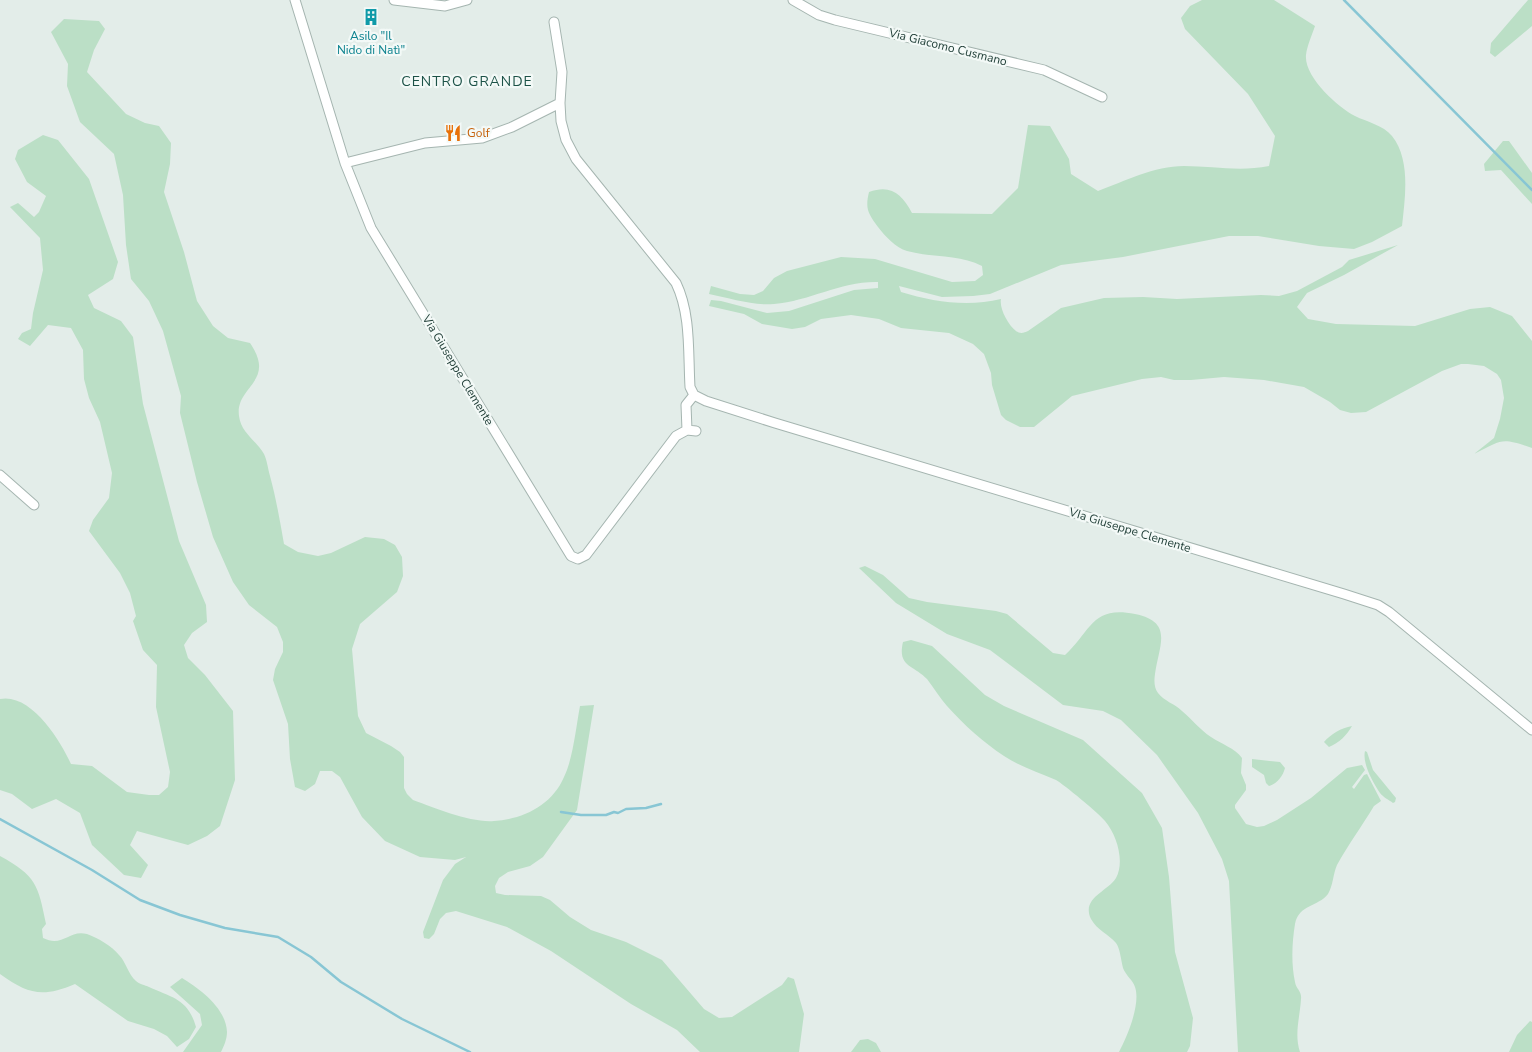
<svg xmlns="http://www.w3.org/2000/svg" width="1532" height="1052" viewBox="0 0 1532 1052" font-family="'Nunito Sans',sans-serif">
  <style>
    .green { fill: #bbdfc6 }
    .lines { fill: none; stroke-linecap: round; stroke-linejoin: round }
    .stream { stroke: #88c6d4; stroke-width: 2.5 }
    .minor-casing { stroke: #a5b5b0; stroke-width: 11 }
    .minor { stroke: #fff; stroke-width: 9 }
    .labels { text-anchor: middle; dominant-baseline: central; stroke-width: 4.5; stroke-linejoin: round; paint-order: stroke }
    .culture-label { font-size: 12px; fill: #0d838f; stroke: #f3f9f7 }
    .street-label { font-size: 12px; fill: #213f38; stroke: #f3f9f7 }
    .food-label { font-size: 12px; fill: #c56008; stroke: #f3f9f7; text-anchor: start }
    .neighbourhood-label { font-size: 14px; letter-spacing: 1px; fill: #1c5247; stroke: #f3f9f7 }
  </style>
  <rect width="100%" height="100%" fill="#e3ede9"/>
  <path class="green" d="M1202 0H1274L1315 26C1312 35 1307 46 1306 55 1304 77 1338 107 1355 116 1367 122 1383 125 1392 136 1411 160 1405 198 1402 226L1372 242 1354 249 1319 246 1258 236H1229L1123 257 1061 265 990 294 973 296 942 297 899 286 901 292C933 302 968 307 1001 299 999 308 1008 325 1016 331 1020 334 1024 333 1028 331L1061 308 1104 298 1143 297 1177 299 1261 295 1279 296 1297 291 1342 267 1349 260 1398 245 1344 275 1307 293 1297 307 1308 319 1336 324 1415 326 1470 309 1490 307 1512 316 1532 341V448C1500 437 1503 440 1474 454L1494 438 1500 419 1504 398 1501 380 1497 374 1484 366 1468 364H1461L1442 371 1366 412 1351 413 1340 410 1330 402 1304 387 1264 380 1224 377 1191 380H1174L1161 377 1142 379 1072 396 1034 427H1020L1006 420 1001 415 992 385 991 373 984 354 973 344 949 333 901 328 879 319 851 315 821 319 805 327 792 329 762 324 744 314 709 306 711 300 721 301 767 313 789 311 854 290 878 288V282C841 281 810 301 774 304 753 306 730 298 709 294L711 286 740 294 754 295 763 291 774 278 787 271 841 257 875 259 952 282 975 281 983 275 982 266C959 254 932 258 907 251 896 248 885 236 878 227 868 213 865 209 869 192 891 184 902 194 912 213L992 214 1018 188 1028 125 1050 126 1069 159 1071 174 1098 191C1125 181 1154 166 1184 166 1213 166 1239 172 1269 166L1275 136 1248 94 1185 29 1181 18 1190 6Z
    M1528 0H1532V26L1495 57 1490 53 1491 43Z
    M64 19 99 21 105 29 94 50 87 72 126 114 145 123 159 126 171 143 170 164 164 192 184 252 197 301 213 326 228 338 250 343C277 382 235 386 239 416 241 433 256 440 264 454 267 460 268 469 270 476 276 498 280 521 284 544L298 552 318 556 331 553 365 537 384 539 395 545 402 557 403 576 397 592 360 624 352 649 358 716 366 733 391 746 400 752 404 757V788L407 794 413 800C435 808 471 823 494 821 524 819 552 805 564 777 573 759 576 727 580 706L594 705 577 810 543 857 530 866 508 872 499 878 495 886 496 893 505 895 541 896 550 900 570 917 591 930 626 942 662 960 704 1009 719 1018 732 1017 782 985 788 977 794 979 804 1014 799 1052H700L677 1030 631 1004 551 951 507 927 456 911 446 913 440 919 434 934 429 939 424 938 423 932 443 880 455 864 466 857 455 860 420 857 385 841 362 817 340 777 332 771H320L315 784 305 791 295 787 290 759 288 724 273 680 275 669 283 652V642L277 627 249 605 233 582 213 537 197 482 180 413 181 396 163 331 149 301 131 279 126 245 123 195 114 154 80 122 67 86 68 64 51 32Z
    M43 135 58 140 89 179 118 262 113 279 88 295 94 308 121 321 133 337 143 404 179 541 206 605 207 622 192 633 184 645 188 658 205 675 233 711 235 780 220 826 207 836 188 845 137 831 130 845 148 865 141 878 124 875 92 845 80 813 56 799 32 809 12 794 0 790V699C31 693 60 740 71 764L92 766 127 792 149 795H159L168 787 170 772 156 707 157 665 143 650 133 621 136 616 130 593 120 573 89 531 93 520 109 498 112 473 100 422 89 398 84 379 83 350 71 328 48 325 30 346 18 339 22 333 31 329 33 313 43 270 40 238 10 207 18 203 34 217 39 212 46 196 27 182 15 159 18 150Z
    M1503 141H1509L1532 173V204L1501 170 1485 171 1484 164Z
    M865 566 883 575 909 598 927 602 996 611 1007 614 1053 653 1065 655C1091 631 1092 605 1135 614 1174 622 1159 645 1155 674 1154 680 1154 688 1158 693 1164 701 1175 704 1182 711 1192 719 1200 730 1211 737 1221 744 1235 748 1242 758L1241 773 1246 785V790L1235 805V808L1246 824 1257 827 1264 826 1277 820 1311 798 1347 768 1362 765 1365 770 1352 787 1354 789 1364 775 1367 774 1381 801 1374 806C1362 826 1348 845 1337 865 1333 874 1333 886 1328 894 1318 907 1299 904 1295 924 1292 942 1291 964 1295 982 1296 989 1302 991 1301 999 1300 1017 1294 1034 1300 1052H1238L1229 881 1222 859 1198 813 1157 755 1121 720 1103 711 1063 705 990 650 947 634 896 603 859 568Z
    M911 640 932 646 985 695 1004 706 1083 740 1142 793 1162 828 1169 877 1175 952 1193 1018 1190 1046 1187 1052H1119C1127 1037 1141 1004 1135 987 1133 980 1126 976 1123 968 1121 960 1120 948 1116 943 1108 934 1097 930 1091 919 1081 898 1107 892 1116 878 1125 862 1117 835 1105 821 1100 814 1063 784 1056 780 1038 772 1021 767 1004 756 983 742 965 726 947 706 940 698 934 688 927 679 914 665 897 667 903 642Z
    M1352 726C1347 735 1339 743 1329 747L1324 742C1331 734 1341 728 1352 726Z
    M1365 751 1367 752 1373 770 1396 798 1395 802 1393 803C1389 800 1383 797 1380 793 1373 783 1362 763 1365 751Z
    M1252 759 1280 762 1285 768C1283 776 1277 784 1269 786L1266 783 1264 775 1252 767Z
    M0 856C36 876 38 884 46 924L42 929 43 938C63 948 69 929 87 934 98 938 112 946 119 955 126 962 128 974 136 981 139 984 145 985 149 987 173 998 188 999 196 1027L189 1039 177 1047 167 1036 154 1029 128 1021 75 984C42 998 28 994 0 974Z
    M182 978C200 989 226 1008 227 1032 227 1039 224 1046 221 1052H183L202 1025 200 1014 170 987Z
    M1530 1021 1532 1022V1052H1509L1517 1035Z
    M868 1039 876 1043 881 1052H851L860 1040Z"/>
  <g class="lines">
    <path class="stream" d="M1344 0 1532 190
      M561 812 581 815H606L614 812 618 813 626 809 646 808 661 804
      M0 819 92 870 140 900 180 915 225 928 278 937 311 957 341 982 402 1019 470 1052"/>
    <g class="minor-casing">
      <path id="minor" d="M295 0 345 163 371 228 571 556 578 559 586 555 676 436 687 430 696 431
        M394 0 445 6 467 0
        M793 0 819 15 835 20 1044 70 1102 97
        M554 22 562 72 560 103 561 121 566 140 576 159 676 283C691 314 688 352 690 387L694 395
        M345 163 425 143 482 138 512 127 560 103
        M694 395 706 401 775 423 1344 594 1378 605 1389 612 1532 730
        M687 430 686 405 694 395
        M0 475 34 505"/>
    </g>
    <use href="#minor" class="minor"/>
  </g>
  <defs>
    <g id="building-bare" transform="scale(1.35)"><path d="M-4-6H4V6H1V3H-1V6H-4ZM-2.5-4.3h1.7v1.8h-1.7ZM.8-4.3h1.7v1.8H.8ZM-2.5-1h1.7V.8h-1.7ZM.8-1h1.7V.8H.8Z" fill="#0f9aa8" stroke="#f3f9f7" stroke-width="2.5" paint-order="stroke"/></g>
    <g id="restaurant-bare" transform="scale(1.35)"><path d="M-5-6h1v4h1v-4h1v4h1v-4h1v5L-1.5 .5V6h-2V.5L-5-1ZM5-6V6H3V1.5H1.5Q1.5-4 5-6Z" fill="#e8710a" stroke="#f3f9f7" stroke-width="2.5" paint-order="stroke"/></g>
  </defs>
  <g fill-rule="evenodd">
    <use href="#building-bare" x="371" y="17"/>
    <use href="#restaurant-bare" x="453" y="133"/>
  </g>
  <g class="labels">
    <g class="culture-label">
      <text x="371" y="36">Asilo "Il<tspan x="371" dy="14">Nido di Natì"</tspan></text>
    </g>
    <g class="street-label">
      <text transform="translate(948 47) rotate(14)">Via Giacomo Cusmano</text>
      <text transform="translate(458 370) rotate(59)">Via Giuseppe Clemente</text>
      <text transform="translate(1130 530) rotate(17)">VIa Giuseppe Clemente</text>
    </g>
    <g class="food-label">
      <text x="467" y="133">Golf</text>
    </g>
    <g class="neighbourhood-label">
      <text x="467" y="81">CENTRO GRANDE</text>
    </g>
  </g>
</svg>
